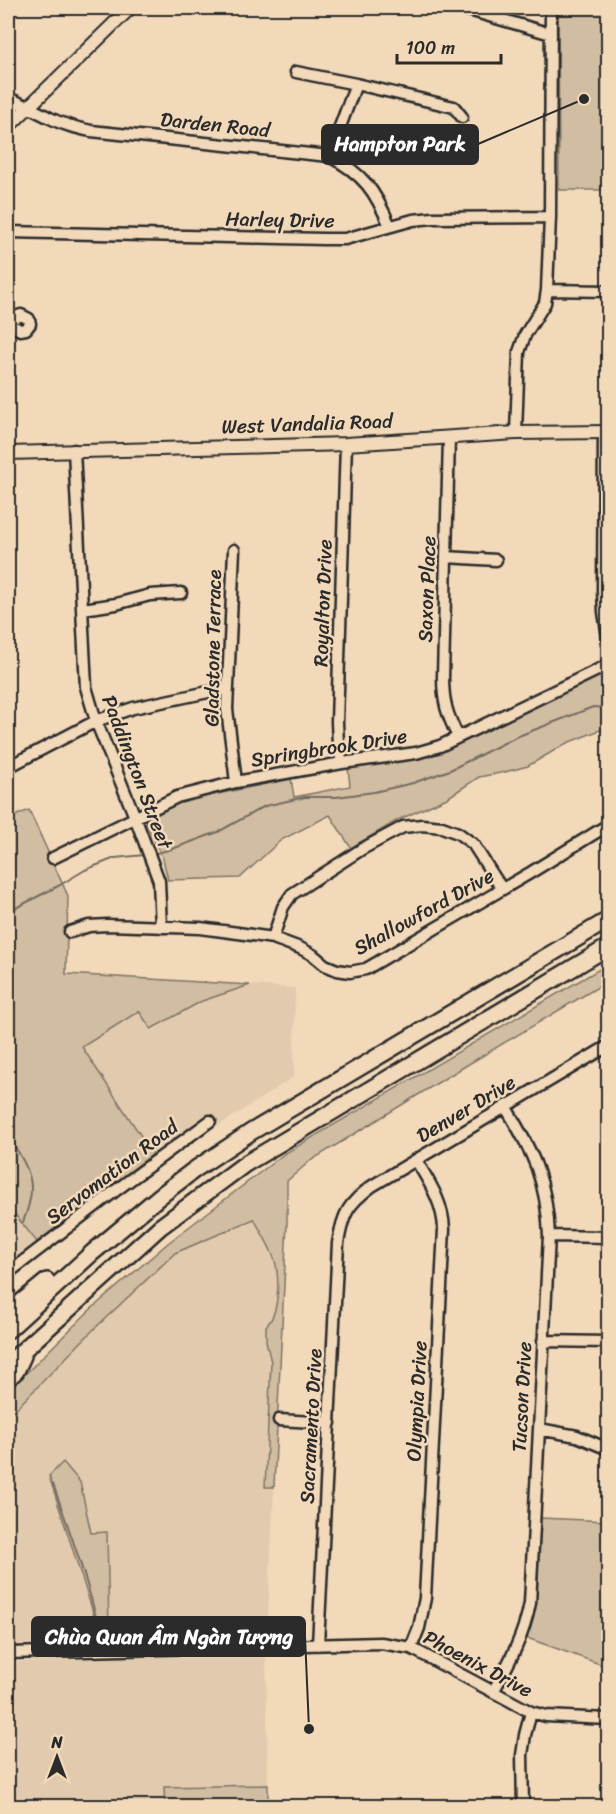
<svg xmlns="http://www.w3.org/2000/svg" width="616" height="1814" viewBox="0 0 616 1814" font-family="Sriracha,sans-serif">
  <style>
    .built { fill: #e2caae }
    .green { fill: #d1bda2; stroke: #7e7466; stroke-width: 1.5 }
    .lines { fill: none; stroke-linecap: round; stroke-linejoin: round }
    .stream { stroke: #746c60; stroke-width: 2 }
    .minor-casing { stroke: #2b2b2b; stroke-width: 15 }
    .major-casing { stroke: #2b2b2b; stroke-width: 16 }
    .highway-casing { stroke: #2b2b2b; stroke-width: 20 }
    .minor { stroke: #f2d9ba; stroke-width: 10 }
    .major { stroke: #f2d9ba; stroke-width: 12 }
    .highway { stroke: #f2d9ba; stroke-width: 15 }
    .labels { text-anchor: middle; dominant-baseline: central; stroke-width: 5; stroke-linejoin: round; paint-order: stroke }
    .street-label { font-size: 20px; fill: #2b2b2b; stroke: #f2d9ba }
    .leader { fill: none; stroke: #2b2b2b; stroke-width: 2 }
    .callout-dot { fill: #2b2b2b; stroke: #f2d9ba; stroke-width: 2 }
    .callout { fill: #2b2b2b; stroke: #2b2b2b; stroke-width: 2 }
    .callout-label { font-size: 21px; text-anchor: middle; font-weight: bold; fill: #fff }
  </style>
  <rect width="100%" height="100%" fill="#f2d9ba"/>
  <filter id="ink" filterUnits="userSpaceOnUse"><feTurbulence type="fractalNoise" baseFrequency=".0167" numOctaves="2"/><feDisplacementMap in="SourceGraphic" scale="12" xChannelSelector="R" yChannelSelector="G"/><feConvolveMatrix kernelMatrix="1 2 1 2 8 2 1 2 1" color-interpolation-filters="sRGB"/></filter>
  <g filter="url(#ink)">
    <path class="built" d="M250 985 295 988 294 1077 218 1126 210 1113 153 1154 82 1047 139 1011 152 1028 202 1001Z
      M8 1206 37 1242 8 1264Z
      M254 1219 273 1254 277 1273V1301L266 1341 271 1362 266 1487H274L267 1638 107 1642 109 1630 107 1533H91L80 1482 95 1642 8 1645V1417L93 1330 175 1253Z
      M266 1652 268 1785 164 1787 165 1806H8V1662Z"/>
    <path class="green" d="M558 8H608V190H559Z
      M608 671V727L567 743 528 766 505 772 479 777 447 798 398 820 351 848 330 815 281 840 240 878 168 880 163 859 146 823V818L184 801 291 779 294 797 350 786 348 768 420 757 466 741Z
      M29 810 68 896 66 974 250 985 202 1001 151 1029 139 1011 82 1047 153 1154 37 1242 8 1206V819Z
      M608 964V981L457 1071 310 1161 287 1181V1224L274 1487H265L271 1362 266 1341V1326C281 1312 280 1270 272 1253 267 1241 260 1230 254 1219L175 1253 93 1330 8 1417V1391L90 1310 168 1243 284 1154Z
      M63 1462 80 1482 91 1533 107 1532 109 1630 107 1642H95V1622L92 1609 49 1476Z
      M540 1518 608 1521V1667L527 1638C540 1599 538 1559 540 1518Z
      M268 1785V1806H165L164 1787Z"/>
    <g class="lines">
      <path class="stream" d="M153 854 172 849 218 832 265 806 305 797H336L374 792 413 783 450 770 516 737 593 707 608 708
        M8 912 60 885 85 870 115 858 144 855
        M8 1136C17 1150 32 1171 31 1189 31 1201 27 1212 23 1222
        M53 1484C71 1535 90 1586 101 1639"/>
      <g class="minor-casing">
        <path id="minor" d="M462 8 551 34
          M296 72 356 84 454 107 462 117
          M8 98C23 104 36 111 50 118 63 125 77 128 91 131L329 156C364 174 375 191 390 226
          M329 156 356 84
          M8 232 324 239H345L413 220 433 218 550 217
          M547 290 608 291
          M8 320 21 315 29 319 30 324 26 329 20 330 8 323
          M604 432 603 590 604 612 608 637
          M516 433 519 352 525 335 545 303 547 290 550 217 551 8
          M449 438 443 677C443 703 447 714 458 737
          M74 450 86 687 96 721 135 817 159 881 161 927
          M234 550 227 709 236 782
          M446 557 496 560
          M83 609 116 604 150 595 181 593
          M342 763 338 744 337 722 346 444
          M8 767 96 721 133 708 227 688
          M53 858 177 797 236 782 342 763 416 753 440 746 608 665
          M70 932 89 926 107 925 200 928 238 933 273 938 300 948 313 955 325 965 337 970 350 972 366 969 530 873 608 825
          M273 938 283 907 292 894 362 849 403 827 422 825 442 827 458 833 473 844 502 889
          M549 1236 608 1237
          M8 1273 115 1191 210 1121
          M543 1341 608 1342
          M279 1420 330 1423
          M539 1429 577 1436 608 1449
          M318 1645 338 1243C343 1213 348 1204 372 1186L608 1046
          M411 1648 419 1628 425 1598 444 1229C443 1202 429 1182 416 1160
          M8 1653 381 1643 411 1648 531 1712 546 1716 608 1719
          M493 1692C509 1663 524 1636 530 1603L549 1236C547 1181 533 1152 505 1106
          M523 1806 522 1755 525 1735 531 1712"/>
      </g>
      <g class="major-casing">
        <path id="major" d="M8 127 130 8
          M8 453 346 444 516 433 608 432"/>
      </g>
      <g class="highway-casing">
        <path id="highway" d="M8 1313 47 1281
          M8 1330 92 1253 160 1196 194 1170 251 1132 608 920
          M8 1364 160 1227 245 1164 608 947
          M8 1378 16 1371 23 1356"/>
      </g>
      <use href="#minor" class="minor"/>
      <use href="#major" class="major"/>
      <use href="#highway" class="highway"/>
    </g>
  </g>
  <g class="labels">
    <g class="street-label">
      <text transform="translate(215 125) rotate(6)">Darden Road</text>
      <text transform="translate(280 220) rotate(1)">Harley Drive</text>
      <text transform="translate(307 424) rotate(-2)">West Vandalia Road</text>
      <text transform="translate(427 589) rotate(-88)">Saxon Place</text>
      <text transform="translate(323 603) rotate(-88)">Royalton Drive</text>
      <text transform="translate(213 648) rotate(-89)">Gladstone Terrace</text>
      <text transform="translate(329 748) rotate(-9)">Springbrook Drive</text>
      <text transform="translate(137 772) rotate(69)">Paddington Street</text>
      <text transform="translate(424 912) rotate(-29)">Shallowford Drive</text>
      <text transform="translate(466 1109) rotate(-31)">Denver Drive</text>
      <text transform="translate(112 1172) rotate(-37)">Servomation Road</text>
      <text transform="translate(522 1397) rotate(-87)">Tucson Drive</text>
      <text transform="translate(417 1401) rotate(-87)">Olympia Drive</text>
      <text transform="translate(311 1426) rotate(-87)">Sacramento Drive</text>
      <text transform="translate(478 1664) rotate(28)">Phoenix Drive</text>
    </g>
  </g>
  <path class="leader" d="M584 99L478 144M309 1729L305 1636"/>
  <g class="callout-dot">
    <circle cx="584" cy="99" r="6"/>
    <circle cx="309" cy="1729" r="6"/>
  </g>
  <g class="callout">
    <rect x="322" y="125" width="156" height="39" rx="6"/>
    <rect x="32" y="1617" width="273" height="39" rx="6"/>
  </g>
  <g class="callout-label">
    <text x="400" y="151">Hampton Park</text>
    <text x="169" y="1644">Chùa Quan Âm Ngàn Tượng</text>
  </g>
  <rect width="616" height="1814" fill="none" stroke="#f2d9ba" stroke-width="30"/>
  <rect x="15" y="15" width="586" height="1784" fill="none" stroke="#2b2b2b" stroke-width="2" filter="url(#ink)"/>
  <g transform="translate(57 1757)" stroke="#f2d9ba" stroke-width="4.5" paint-order="stroke">
  <path d="M0-4.5L10 22L0 15L-10 22Z" fill="#2b2b2b"/>
  <text y="-9" font-size="16" font-weight="bold" text-anchor="middle" fill="#2b2b2b">N</text>
  </g>
  <path d="M397 54v9h104v-9" fill="none" stroke="#2b2b2b" stroke-width="3"/>
  <text x="406" y="54" font-size="18" fill="#2b2b2b" stroke="#f2d9ba" stroke-width="4.5" paint-order="stroke">100 m</text>
</svg>
